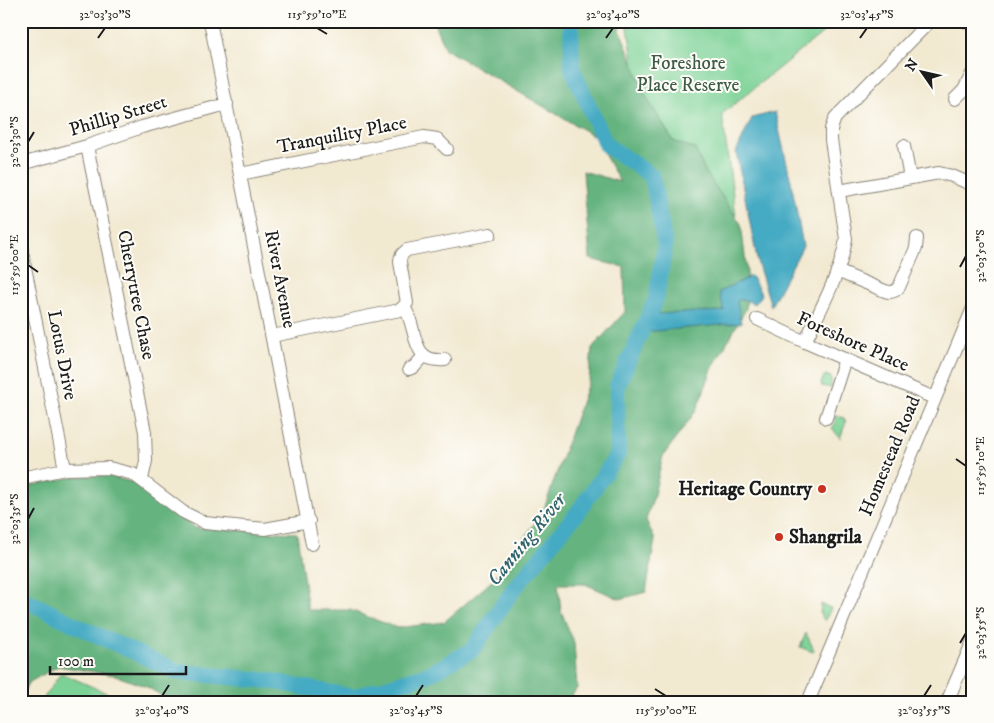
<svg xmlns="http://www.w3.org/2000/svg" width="994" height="723" viewBox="0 0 994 723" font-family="'IM FELL DW Pica',serif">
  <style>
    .green { fill: #7cd296; stroke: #4c7759 }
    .forest { fill: #65b47f; stroke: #40684e }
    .water { fill: #44aac3; stroke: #306370 }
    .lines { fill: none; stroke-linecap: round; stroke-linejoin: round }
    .river { stroke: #44aac3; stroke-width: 16 }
    .minor-casing { stroke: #878276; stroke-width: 14 }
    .minor { stroke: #fff; stroke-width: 12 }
    .ticks { fill: none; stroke: #1c1c1c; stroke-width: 2 }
    .poi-dot { fill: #c8321e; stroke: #fdfcf7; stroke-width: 2 }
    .labels { text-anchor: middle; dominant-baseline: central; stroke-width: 4; stroke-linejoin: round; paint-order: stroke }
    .park-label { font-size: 19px; fill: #3e5c47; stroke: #fdfcf7 }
    .street-label { font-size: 19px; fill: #1c1c1c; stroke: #fdfcf7 }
    .poi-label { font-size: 19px; font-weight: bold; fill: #1c1c1c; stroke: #fdfcf7; text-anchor: end }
    .water-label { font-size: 20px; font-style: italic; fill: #306370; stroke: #fdfcf7 }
    .neatline { fill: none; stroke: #1c1c1c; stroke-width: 2 }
    .ticks-label { font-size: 12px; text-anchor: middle; fill: #1c1c1c }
  </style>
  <rect width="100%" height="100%" fill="#fdfcf7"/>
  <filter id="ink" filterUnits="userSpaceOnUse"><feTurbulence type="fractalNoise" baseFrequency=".02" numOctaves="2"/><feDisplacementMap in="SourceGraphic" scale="10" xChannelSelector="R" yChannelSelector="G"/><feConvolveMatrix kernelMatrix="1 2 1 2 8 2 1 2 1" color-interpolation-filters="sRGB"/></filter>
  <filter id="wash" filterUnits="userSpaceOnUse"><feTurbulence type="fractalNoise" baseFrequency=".0096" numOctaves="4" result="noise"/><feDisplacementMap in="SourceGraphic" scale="20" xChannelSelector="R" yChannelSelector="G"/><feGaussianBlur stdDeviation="1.12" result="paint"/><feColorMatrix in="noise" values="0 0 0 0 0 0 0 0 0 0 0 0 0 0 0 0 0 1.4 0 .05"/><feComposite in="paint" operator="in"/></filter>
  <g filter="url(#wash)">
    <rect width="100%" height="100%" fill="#f2e9d1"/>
    <path class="green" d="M627 21H837L722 114 742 261 638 95Z
      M827 375V377L830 376 831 378V388L822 386 821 383 824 376Z
      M835 415 844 418 846 422 840 438 832 428 835 424Z
      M821 604 831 608 825 621 820 614Z
      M806 633 814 650 813 652 800 647Z
      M61 673 127 702H41Z"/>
    <path class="forest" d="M433 21H618L620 30 646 96 673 141 695 149 705 171 741 224 747 273 746 309 713 367 696 411 663 456 653 499 646 520 655 540 646 592 620 599 585 584H558L561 611 574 643 577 688 568 702H172L147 687 114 675 58 666 28 683 21 698V488L72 477 103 475 132 482 195 528 297 533 308 610H350L397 628 444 622 492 581 543 512 589 380 592 348 625 312 624 267 590 259 583 171 620 182 594 136 445 49Z"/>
    <path class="water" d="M775 112 791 181 803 246 771 306 758 264 736 152 752 118Z
      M751 276 762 295 755 304 742 299 737 301 741 323 645 332 653 314 724 311 719 292Z"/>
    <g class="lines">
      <path class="river" d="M21 598 86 630 178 672 271 681 354 697 429 674 472 650 513 590 577 513 618 454 617 386 656 299 665 245 652 176 606 145 572 68 571 21"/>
    </g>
  </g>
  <g filter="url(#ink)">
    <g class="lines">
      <g class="minor-casing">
        <path id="minor" d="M210 21 312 544
          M965 21 973 25
          M955 99 964 90 973 72
          M87 146 145 432 146 461 142 479
          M904 146 910 178
          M21 164 87 146 142 127 227 104
          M240 174 424 137 437 139 447 149
          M839 191 939 173 952 176 973 185
          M21 247 65 469
          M837 271 885 291C891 293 895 292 899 287L916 248 917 238
          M404 307C419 328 408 363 445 360
          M757 319 805 342 934 398
          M272 336 400 310 407 303 400 262C400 256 402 254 407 250L490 234
          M805 342C820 310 841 273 846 239L831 140V129L835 118 930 21
          M409 369 414 367 424 356
          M826 418 845 359
          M21 478 65 469 109 468 133 474 183 512 205 523 265 529 309 521
          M808 702 973 308
          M947 702 973 641"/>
      </g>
      <use href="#minor" class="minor"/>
    </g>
  </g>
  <path class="ticks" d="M317 28 327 34M98 38 105 28M606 38 613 28M860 38 867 28M28 142 34 132M28 265 38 272M960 267 966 256M956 459 966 466M28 519 34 508M960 643 966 633M655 689 666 696M162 696 169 685M416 696 423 685M924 696 931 685"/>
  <g class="poi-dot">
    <circle cx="822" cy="489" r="5"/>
    <circle cx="779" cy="537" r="5"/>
  </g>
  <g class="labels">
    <g class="park-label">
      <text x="688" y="63">Foreshore<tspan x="688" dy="22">Place Reserve</tspan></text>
    </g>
    <g class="street-label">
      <text transform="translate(118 116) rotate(-17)">Phillip Street</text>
      <text transform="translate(342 135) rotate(-11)">Tranquility Place</text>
      <text transform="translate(280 279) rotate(79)">River Avenue</text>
      <text transform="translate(136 295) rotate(79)">Cherrytree Chase</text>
      <text transform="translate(853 342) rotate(24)">Foreshore Place</text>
      <text transform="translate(62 355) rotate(79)">Lotus Drive</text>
      <text transform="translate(890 456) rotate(-67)">Homestead Road</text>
    </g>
    <g class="poi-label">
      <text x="812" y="489">Heritage Country</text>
      <text x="789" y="537" text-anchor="start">Shangrila</text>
    </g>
    <g class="water-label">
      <text transform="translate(527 540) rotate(-51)">Canning River</text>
    </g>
  </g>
  <rect width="994" height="723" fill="none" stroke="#fdfcf7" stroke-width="55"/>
  <g transform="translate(922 72) rotate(304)" stroke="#fdfcf7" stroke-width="4" paint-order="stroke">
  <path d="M0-4L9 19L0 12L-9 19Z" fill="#1c1c1c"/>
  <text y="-8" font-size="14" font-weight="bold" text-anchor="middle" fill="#1c1c1c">N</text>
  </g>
  <path d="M50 666v8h136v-8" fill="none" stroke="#1c1c1c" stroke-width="2.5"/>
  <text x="58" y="666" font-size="15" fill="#1c1c1c" stroke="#fdfcf7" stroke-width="4" paint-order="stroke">100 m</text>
  <rect x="28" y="28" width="938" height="668" class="neatline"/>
  <g class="ticks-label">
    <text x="105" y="18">32°03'30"S</text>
    <text x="317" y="18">115°59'10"E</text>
    <text x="613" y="18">32°03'40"S</text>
    <text x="867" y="18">32°03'45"S</text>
    <text transform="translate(14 142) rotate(-90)" y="4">32°03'30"S</text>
    <text transform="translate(980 256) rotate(-90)" y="4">32°03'50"S</text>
    <text transform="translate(14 265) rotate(-90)" y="4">115°59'00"E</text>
    <text transform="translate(980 466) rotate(-90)" y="4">115°59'10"E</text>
    <text transform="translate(14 519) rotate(-90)" y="4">32°03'35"S</text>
    <text transform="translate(980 633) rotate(-90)" y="4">32°03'55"S</text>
    <text x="162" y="714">32°03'40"S</text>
    <text x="416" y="714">32°03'45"S</text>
    <text x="666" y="714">115°59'00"E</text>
    <text x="924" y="714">32°03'55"S</text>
  </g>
</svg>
